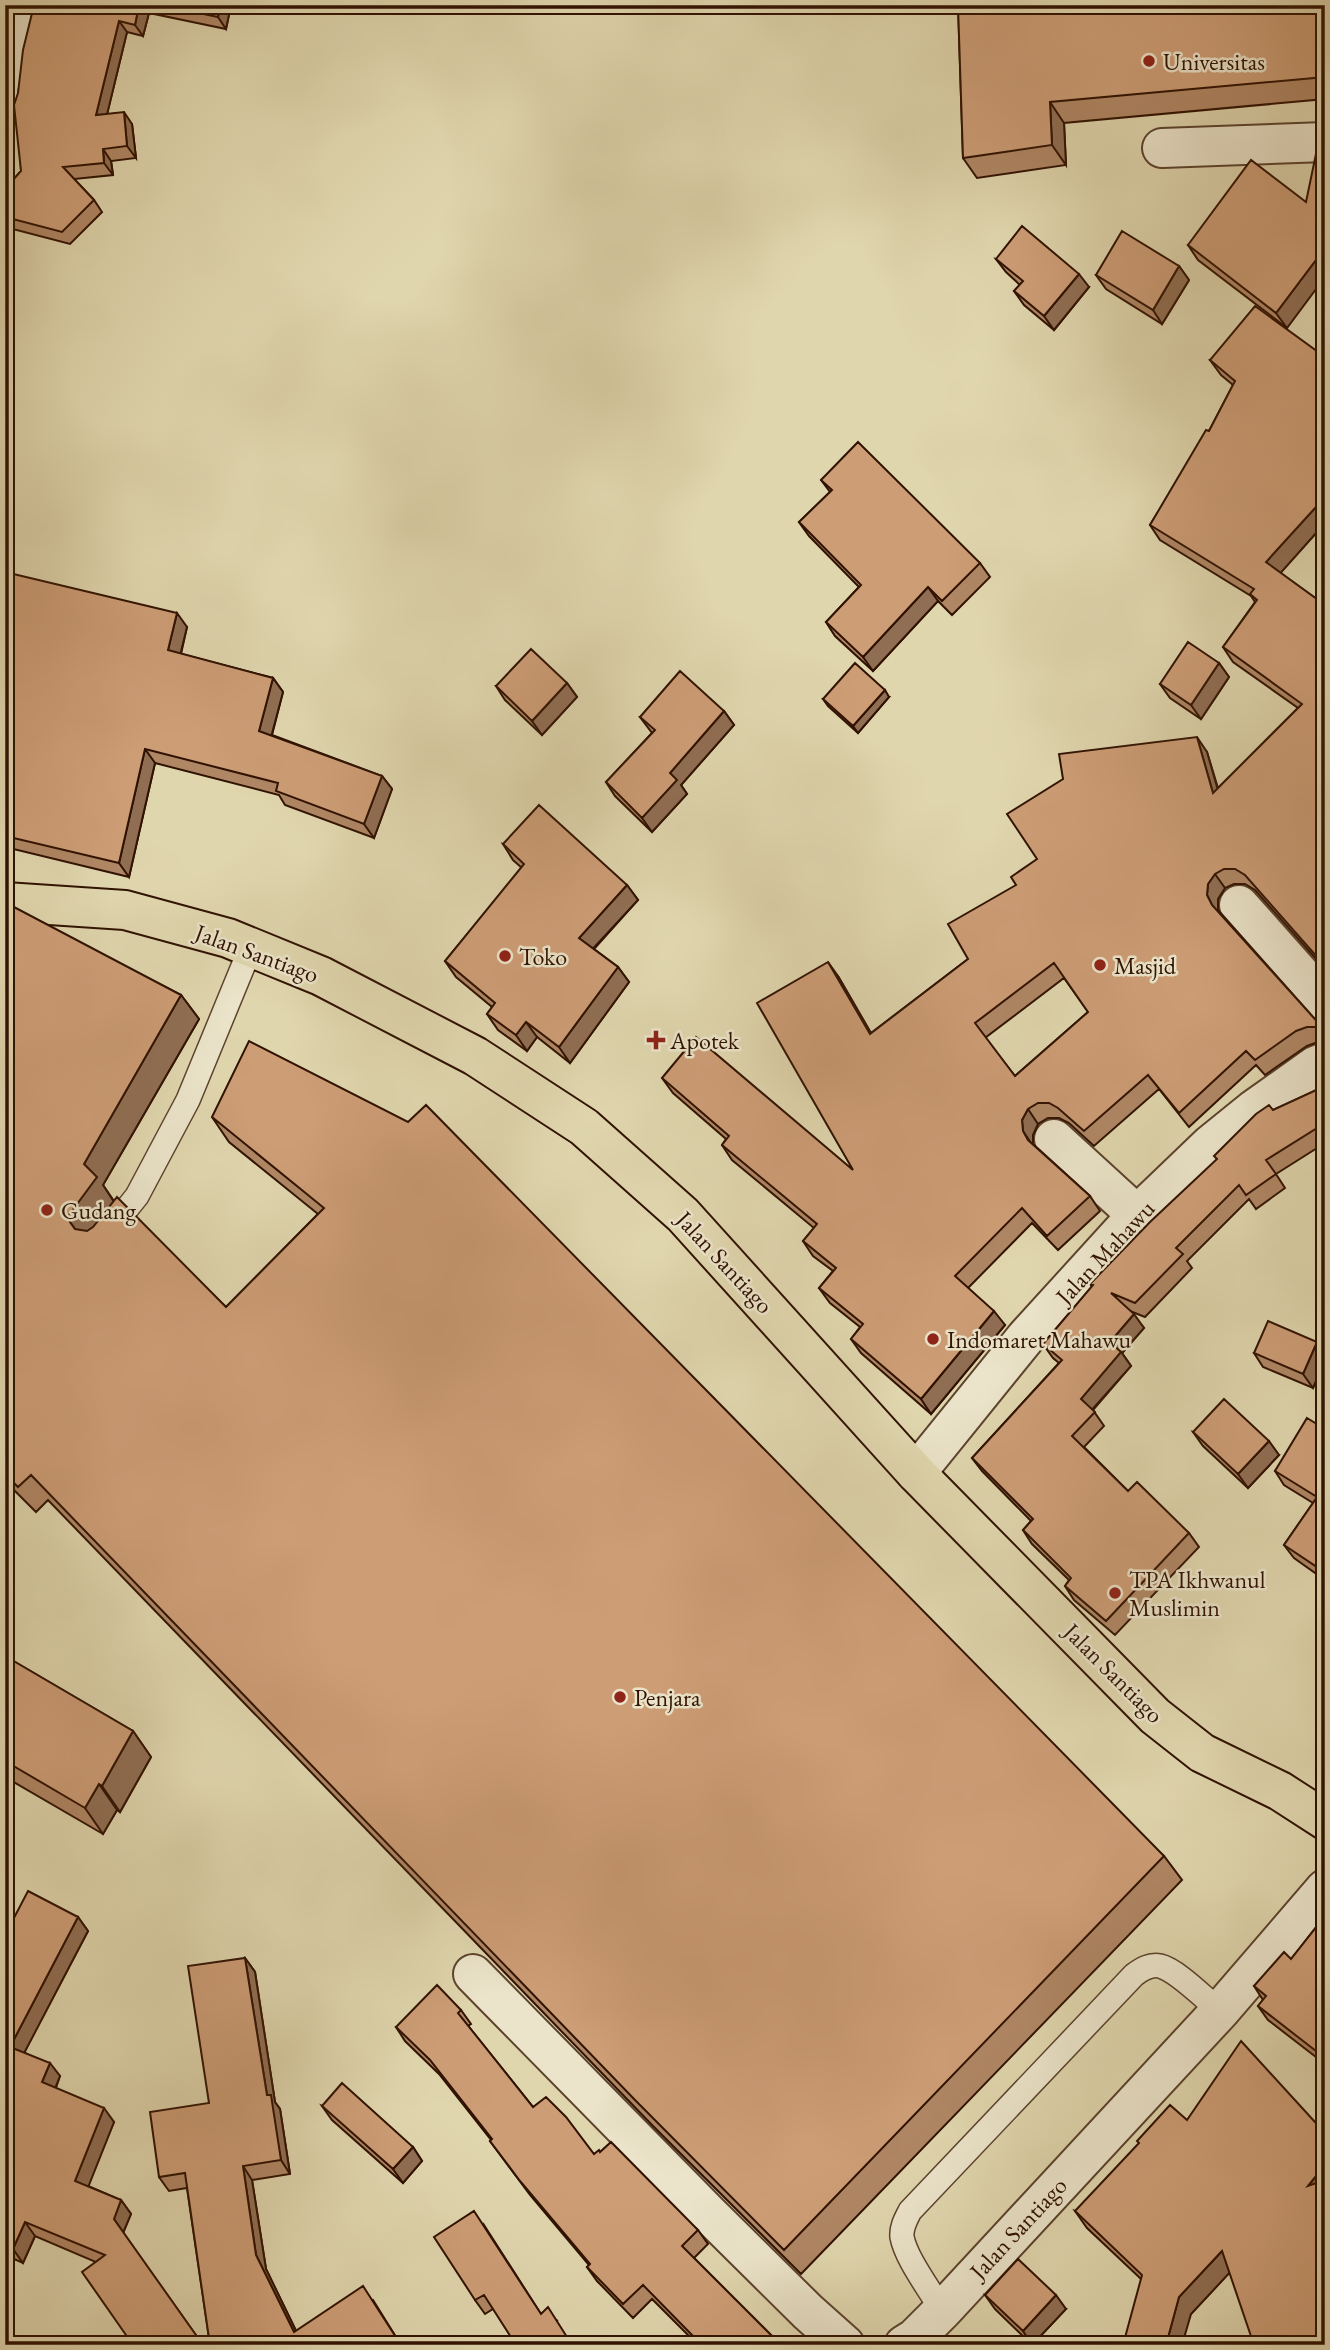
<svg xmlns="http://www.w3.org/2000/svg" width="1330" height="2350" viewBox="0 0 1330 2350" font-family="'EB Garamond',serif">
  <style>
    .lines { fill: none; stroke-linecap: round; stroke-linejoin: round }
    .lane-casing { stroke: #5c432d; stroke-width: 26 }
    .street-casing { stroke: #5c432d; stroke-width: 42 }
    .highway-casing { stroke: #301202; stroke-width: 42 }
    .lane { stroke: #ebe4ca; stroke-width: 23 }
    .street { stroke: #ebe4ca; stroke-width: 38 }
    .highway { stroke: #e0d6ae; stroke-width: 38 }
    .wall { fill: #b08765; stroke: #301202; stroke-width: 2; fill-rule: evenodd }
    .shaded-wall { fill: #906e53; stroke: #301202; stroke-width: 2 }
    .building { fill: #cd9d76; stroke: #301202; stroke-width: 2; fill-rule: evenodd }
    .poi-dot { fill: #8f2418; stroke: #ebe4ca; stroke-width: 2.5 }
    .labels { text-anchor: middle; dominant-baseline: central; stroke-width: 5; stroke-linejoin: round; paint-order: stroke }
    .poi-label { font-size: 24px; fill: #301202; stroke: #ebe4ca; text-anchor: start }
    .street-label { font-size: 24px; fill: #301202; stroke: #ebe4ca }
  </style>
  <rect width="100%" height="100%" fill="#e0d6ae"/>
  <filter id="stains"><feTurbulence type="fractalNoise" baseFrequency=".00286" numOctaves="4"/><feColorMatrix values="0 0 0 0 .2 0 0 0 0 .09 0 0 0 0 .02 0 0 0 .5 -.17"/></filter>
  <radialGradient id="worn" r=".72"><stop offset=".6" stop-color="#630" stop-opacity="0"/><stop offset="1" stop-color="#630" stop-opacity=".3"/></radialGradient>
  <g class="lines">
    <g class="lane-casing">
      <path id="lane" d="M109 1231 137 1196 188 1100 251 947
        M942 2311C931 2291 906 2259 902 2237 901 2227 906 2219 910 2211L1134 1975C1142 1969 1150 1964 1160 1966 1177 1970 1205 1999 1220 2011"/>
    </g>
    <g class="street-casing">
      <path id="street" d="M5 103 15 5
        M1162 148 1325 142
        M1239 905 1325 1002
        M1054 1139 1137 1215
        M916 1473 1026 1337 1137 1215 1211 1144 1253 1110 1315 1066 1325 1062
        M473 1974 707 2212 808 2312 845 2345
        M904 2345 915 2338 942 2311 1220 2011 1325 1889"/>
    </g>
    <g class="highway-casing">
      <path id="highway" d="M5 902 125 910 228 938 321 976 475 1056 584 1127 683 1215 916 1473 1155 1716 1202 1753 1280 1791 1325 1820"/>
    </g>
    <use href="#lane" class="lane"/>
    <use href="#street" class="street"/>
    <use href="#highway" class="highway"/>
  </g>
  <path class="wall" d="M34 5H231L226 29 149 13 143 36 127 32 107 114 132 124 136 158 111 161 113 175 74 179 94 200 102 212 70 244 5 227V189L21 171 18 93Z
    M958 5H1325V99L1064 123 1066 165 977 178 963 158Z
    M1306 202 1287 328 1198 260 1188 245Z
    M996 259 1089 287 1054 330 1024 305 1014 291 1020 285 1006 272Z
    M1179 266 1189 280 1162 324 1106 289 1096 275Z
    M1325 357V523L1280 573 1325 605V969L1255 890 1245 884H1234L1225 888 1218 899V910L1322 1027 1325 1031V1042H1318L1307 1046 1265 1075 1256 1065 1189 1127 1159 1089 1094 1146 1069 1123 1059 1118H1048L1038 1124 1033 1135V1144L1090 1196 1100 1211 1058 1250 1032 1223 968 1288 1005 1325 931 1414 861 1353 851 1339 860 1327 830 1303 819 1288 833 1271 813 1256 803 1241 814 1228 732 1160 722 1145 726 1139 673 1093 662 1078 853 1170 838 976 871 1033 968 959 1016 885 1207 752 1218 788 1298 708 1233 662 1223 647 1255 602 1251 596 1160 540 1150 525 1209 431 1233 385 1221 375 1210 360ZM1064 978 1088 1012 1015 1076 985 1038Z
    M821 480 980 563 990 577 952 615 938 601 873 671 835 636 826 622 859 587 809 536 799 522 830 492Z
    M5 572 187 627 181 654 273 678 283 692 272 735 382 776 392 789 374 838 285 805 279 795 155 763 129 877 5 847Z
    M1219 663 1229 677 1201 719 1170 698 1160 684Z
    M567 683 577 697 542 735 505 700 496 686Z
    M889 697 858 733 828 706 823 699Z
    M724 711 734 725 681 785 687 794 652 832 615 796 606 782 652 733 640 717Z
    M503 844 627 885 638 900 594 949 618 967 629 982 570 1063 537 1037 527 1051 498 1030 487 1014 492 1007 456 977 445 961 522 868 513 860Z
    M5 905 181 995 199 1019 103 1185 114 1201 226 1307 318 1214 229 1142 212 1117 1164 1856 1182 1880 801 2274 653 2126 48 1500 36 1512 5 1481Z
    M1325 1086V1143L1276 1174 1285 1188 1256 1209 1249 1199 1187 1261 1192 1268 1145 1317 1130 1311 1144 1328 1122 1353 1131 1366 1093 1410 1104 1426 1084 1447 1128 1491 1189 1533 1199 1547 1115 1635 1074 1600 1065 1586 1069 1580 1032 1544 1023 1530 1031 1521 982 1471 972 1458 1059 1363 1053 1358 1043 1344 1092 1287 1090 1284 1273 1110Z
    M1317 1342 1325 1353V1360L1313 1388 1263 1367 1254 1353Z
    M1325 1429V1580L1294 1558 1284 1545 1313 1503 1284 1485 1275 1471Z
    M1193 1432 1279 1455 1248 1488 1203 1446Z
    M5 1656 133 1731 151 1757 120 1812 117 1810 103 1834 5 1777Z
    M1325 1916V2064L1268 2020 1258 2006 1263 2000 1254 1986 1291 1959Z
    M78 1917 88 1931 24 2052 60 2076 56 2088 114 2122 88 2186 121 2200 131 2214 123 2233 203 2345 96 2262 35 2236 23 2263 5 2255V1935Z
    M245 1958 255 1972 275 2102 280 2109 290 2174 252 2180 266 2269 296 2331 373 2300 401 2345H210L187 2188 169 2191 159 2177 209 2103Z
    M461 2010 471 2024 468 2026 533 2107 594 2154 698 2230 708 2244 694 2258 772 2336 778 2345H683L691 2338 652 2299 633 2318 597 2281 587 2267 589 2265 530 2195 490 2141 491 2140 439 2074 405 2041 396 2027Z
    M322 2106 413 2147 422 2161 403 2183 332 2120Z
    M1075 2211 1230 2272 1191 2314 1141 2279 1087 2228Z
    M484 2225 541 2314 558 2321 493 2309 485 2314 475 2300Z
    M985 2295 1066 2309 1032 2345 995 2309Z"/>
  <path class="shaded-wall" d="M139 5H143L149 13 143 36 135 25Z
    M220 5H231L226 29 218 17Z
    M119 21 127 32 104 127 96 115Z
    M1050 102 1064 123 1066 165 1052 145Z
    M124 112 132 124 136 158 127 146Z
    M103 149 111 161 113 175 104 163Z
    M1325 248V277L1287 328 1276 313Z
    M1179 266 1189 280 1162 324 1153 310Z
    M1079 274 1089 287 1054 330 1044 316Z
    M1325 497V523L1277 577 1266 562Z
    M928 587 938 601 873 671 863 657Z
    M177 613 187 627 178 664 168 650Z
    M1219 663 1229 677 1201 719 1191 705Z
    M273 678 283 692 269 745 259 731Z
    M567 683 577 697 542 735 532 721Z
    M885 690 889 697 858 733 853 726Z
    M724 711 734 725 681 785 687 794 652 832 642 818 670 773Z
    M1197 737 1207 752 1223 808 1213 793Z
    M145 749 155 763 129 877 119 863Z
    M382 776 392 789 374 838 364 824Z
    M1215 874 1225 888 1218 899V910L1223 920 1212 905 1207 895 1208 884Z
    M627 885 638 900 589 953 579 938Z
    M828 962 838 976 880 1049 870 1034Z
    M618 967 629 982 570 1063 559 1047Z
    M181 995 199 1019 103 1185 114 1202 87 1246 70 1222 69 1215 84 1164Z
    M526 1022 537 1037 527 1051 516 1035Z
    M1028 1109 1038 1124 1033 1135V1146L1023 1131 1022 1120Z
    M994 1311 1005 1325 931 1414 921 1399Z
    M1134 1314 1144 1328 1122 1353 1131 1366 1090 1412 1081 1399 1110 1342Z
    M1317 1342 1325 1353V1360L1313 1388 1303 1374Z
    M1269 1441 1279 1455 1248 1488 1238 1474Z
    M1325 1555V1579L1317 1567Z
    M133 1731 151 1757 120 1812 102 1786Z
    M99 1784 117 1810 103 1834 85 1808Z
    M78 1917 88 1931 20 2061 10 2047Z
    M245 1958 255 1972 275 2102 280 2109 290 2174 281 2160 267 2095Z
    M50 2063 60 2076 52 2096 42 2082Z
    M104 2108 114 2122 85 2195 75 2181Z
    M413 2147 422 2161 403 2183 393 2169Z
    M1325 2165V2197L1308 2186Z
    M243 2166 252 2180 266 2269 303 2345 294 2332 256 2255Z
    M121 2200 131 2214 123 2233 114 2219Z
    M25 2222 35 2236 23 2263 13 2249Z
    M1222 2251 1234 2268 1191 2314 1182 2345H1166L1179 2297Z
    M1056 2295 1066 2309 1032 2345 1023 2331Z"/>
  <path class="building" d="M34 5H139L135 25 119 21 96 115 124 112 127 146 103 149 104 163 63 167 94 200 62 232 5 217V189L21 171 14 105 18 93 23 50Z
    M161 5H220L218 17Z
    M958 5H1325V77L1050 102 1052 145 963 158Z
    M1325 146V248L1276 313 1188 245 1251 160 1306 202 1317 149Z
    M1022 226 1079 274 1044 316 1014 291 1023 281 996 259Z
    M1122 231 1179 266 1153 310 1096 275Z
    M1255 306 1325 357V497L1266 562 1325 605V966L1245 875 1235 869H1224L1215 874 1208 884 1207 895 1212 905 1322 1027H1307L1296 1031 1255 1060 1246 1051 1179 1113 1148 1075 1084 1131 1058 1108 1049 1103H1038L1028 1109 1022 1120 1023 1131 1028 1140 1090 1196 1047 1236 1022 1208 955 1276 994 1311 921 1399 851 1339 863 1324 819 1288 836 1268 803 1241 817 1224 722 1145 729 1136 662 1078 696 1037 853 1170 757 1003 828 962 870 1034 968 959 948 924 1016 885 1011 877 1037 859 1007 814 1063 779 1059 754 1197 737 1213 793 1302 704 1223 647 1257 600 1250 594 1254 589 1150 525 1206 430 1209 431 1235 381 1210 360ZM1054 963 1088 1012 1015 1076 975 1023Z
    M858 442 980 563 942 601 928 587 863 657 826 622 861 585 799 522 832 490 821 480Z
    M5 572 177 613 168 650 273 678 259 731 382 776 364 824 276 791 278 783 145 749 119 863 5 836Z
    M1188 642 1219 663 1191 705 1160 684Z
    M531 649 567 683 532 721 496 686Z
    M855 663 885 690 853 726 823 699Z
    M680 671 724 711 670 773 677 780 642 818 606 782 655 730 640 717Z
    M539 805 627 885 579 938 618 967 559 1047 526 1022 516 1035 487 1014 495 1003 445 961 524 864 503 844Z
    M5 905 14 907 181 995 84 1164 97 1177 69 1215 70 1222 75 1229 87 1231 93 1227 117 1197 226 1307 324 1208 212 1117 249 1041 408 1122 426 1105 1164 1856 784 2250 636 2101 31 1475 18 1487 5 1474Z
    M1325 1086V1123L1266 1160 1276 1174 1246 1195 1239 1185 1176 1248 1183 1254 1135 1303 1111 1293 1134 1314 1110 1342 1121 1352 1081 1399 1095 1412 1072 1436 1128 1491 1137 1482 1189 1533 1106 1621 1065 1586 1071 1578 1023 1530 1033 1519 972 1458 1062 1360 1043 1344 1093 1285 1090 1284 1150 1222 1217 1159 1214 1156 1256 1114 1269 1105 1273 1110Z
    M1268 1321 1317 1342 1303 1374 1254 1353Z
    M1224 1399 1269 1441 1238 1474 1193 1432Z
    M1307 1418 1325 1429V1555L1317 1567 1284 1545 1317 1497 1275 1471Z
    M5 1656 133 1731 102 1786 99 1784 85 1808 5 1761Z
    M28 1891 78 1917 10 2047 50 2063 42 2082 104 2108 75 2181 121 2200 114 2219 203 2345H133L82 2272 105 2255 25 2222 13 2249 5 2245V1935Z
    M1325 1916V2058L1258 2006 1266 1996 1254 1986 1284 1952 1291 1959Z
    M245 1958 267 2095H271L281 2160 243 2166 256 2255 294 2332 363 2286 401 2345H210L185 2173 159 2177 150 2112 209 2103 188 1966Z
    M437 1985 461 2010 458 2013 533 2107 546 2097 566 2117 594 2154 599 2150 600 2152 611 2142 698 2230 682 2246 772 2336 763 2345H683L693 2336 643 2285 623 2304 587 2267 590 2264 520 2181 490 2141 492 2139 430 2060 396 2027Z
    M1241 2041 1325 2133V2165L1308 2186 1325 2180V2345H1254L1222 2251 1179 2297 1166 2345H1123L1142 2275 1075 2211 1139 2143 1137 2141 1170 2105 1187 2120Z
    M342 2083 413 2147 393 2169 322 2106Z
    M474 2211 541 2314 548 2307 572 2345H516L484 2295 475 2300 434 2237Z
    M1018 2259 1056 2295 1023 2331 985 2295Z
    M801 2339 807 2345H797Z
    M1100 2340 1116 2345H1065Z"/>
  <g class="poi-dot">
    <circle cx="1149" cy="61" r="7"/>
    <circle cx="505" cy="956" r="7"/>
    <circle cx="1100" cy="965" r="7"/>
    <path d="M652.5 1029.5h7v7h7v7h-7v7h-7v-7h-7v-7h7z"/>
    <circle cx="47" cy="1210" r="7"/>
    <circle cx="933" cy="1339" r="7"/>
    <circle cx="1115" cy="1593" r="7"/>
    <circle cx="620" cy="1697" r="7"/>
  </g>
  <g class="labels">
    <g class="poi-label">
      <text x="1163" y="61">Universitas</text>
      <text x="519" y="956">Toko</text>
      <text x="1114" y="965">Masjid</text>
      <text x="670" y="1040">Apotek</text>
      <text x="61" y="1210">Gudang</text>
      <text x="947" y="1339">Indomaret Mahawu</text>
      <text x="1129" y="1579">TPA Ikhwanul<tspan x="1129" dy="28">Muslimin</tspan></text>
      <text x="634" y="1697">Penjara</text>
    </g>
    <g class="street-label">
      <text transform="translate(257 953) rotate(20)">Jalan Santiago</text>
      <text transform="translate(1105 1252) rotate(-47)">Jalan Mahawu</text>
      <text transform="translate(725 1262) rotate(47)">Jalan Santiago</text>
      <text transform="translate(1114 1673) rotate(45)">Jalan Santiago</text>
      <text transform="translate(1018 2228) rotate(-47)">Jalan Santiago</text>
    </g>
  </g>
  <rect width="1330" height="2350" fill="none" stroke="#e0d6ae" stroke-width="28"/>
  <rect x="7" y="7" width="1316" height="2336" fill="none" stroke="#301202" stroke-width="3.5"/>
  <rect x="14" y="14" width="1302" height="2322" fill="none" stroke="#301202" stroke-width="2"/>
  <rect width="100%" height="100%" filter="url(#stains)"/>
  <rect width="100%" height="100%" fill="url(#worn)"/>
</svg>
